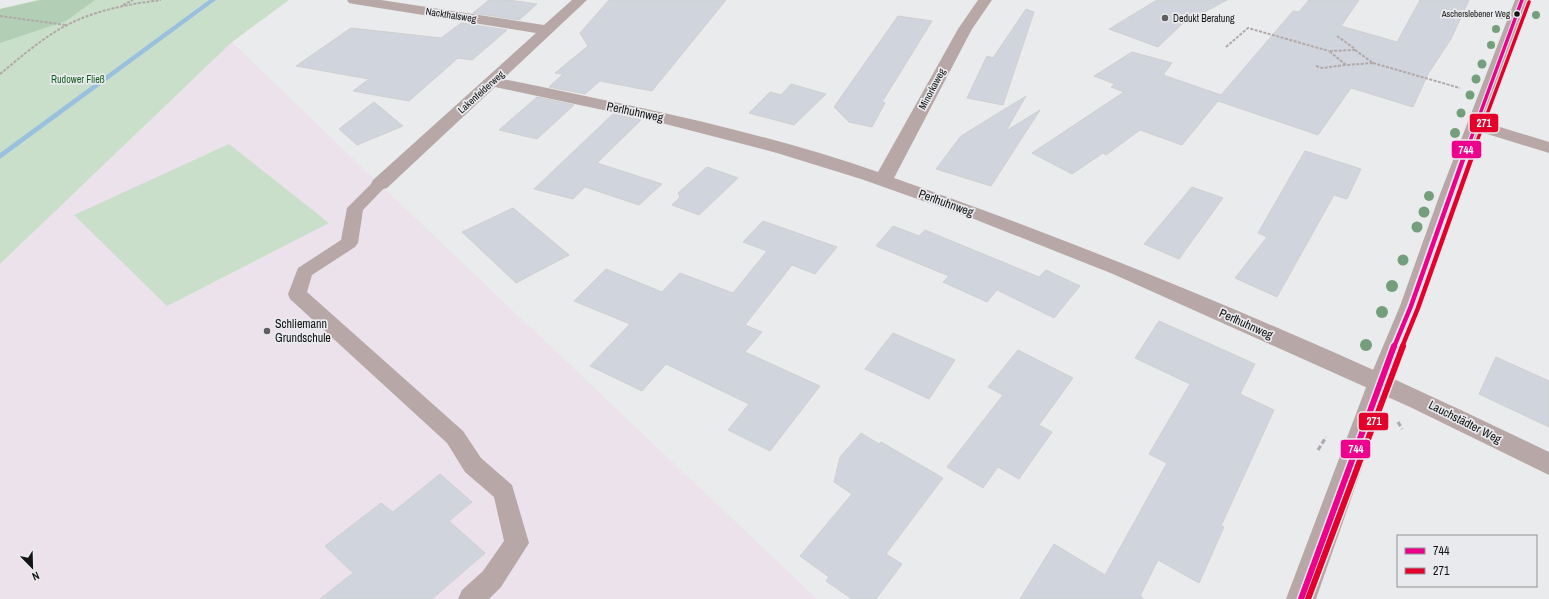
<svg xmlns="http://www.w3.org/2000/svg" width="1549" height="599" viewBox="0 0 1549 599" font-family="'Archivo Narrow',sans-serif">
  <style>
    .education { fill: #ece2eb }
    .green { fill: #c9dfca }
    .forest { fill: #b2ceb4 }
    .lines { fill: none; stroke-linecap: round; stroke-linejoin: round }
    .stream { fill: #9ac0e0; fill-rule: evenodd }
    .building { fill: #d0d5dd; stroke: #cecfd0 }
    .path-far1 { stroke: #b1a8a8; stroke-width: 2; stroke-dasharray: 3 1.5; stroke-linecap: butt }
    .path { stroke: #b1a8a8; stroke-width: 3; stroke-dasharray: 5 2.5; stroke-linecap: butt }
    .service { fill: #b7a8a7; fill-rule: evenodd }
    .minor { fill: #b7a8a7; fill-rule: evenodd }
    .tertiary { fill: #b7a8a7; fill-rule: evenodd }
    .bus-1-far2-casing { stroke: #e9eaed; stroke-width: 5.5 }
    .bus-1-far1-casing { stroke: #e9eaed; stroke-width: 8 }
    .bus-1-casing { stroke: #e9eaed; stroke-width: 9 }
    .bus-2-far2-casing { stroke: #e9eaed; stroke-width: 5.5 }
    .bus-2-far1-casing { stroke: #e9eaed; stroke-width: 8 }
    .bus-2-casing { stroke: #e9eaed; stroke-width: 9 }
    .bus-1-far2 { stroke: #ec008c; stroke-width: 3.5 }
    .bus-1-far1 { stroke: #ec008c; stroke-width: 4.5 }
    .bus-1 { stroke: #ec008c; stroke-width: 6 }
    .bus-2-far2 { stroke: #e4002b; stroke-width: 3.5 }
    .bus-2-far1 { stroke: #e4002b; stroke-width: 4.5 }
    .bus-2 { stroke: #e4002b; stroke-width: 6 }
    .tree { fill: #759e7d }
    .bus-dot { fill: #141415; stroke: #e9eaed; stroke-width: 1.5 }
    .poi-dot { fill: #5f5f60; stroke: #e9eaed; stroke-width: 1.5 }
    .labels { text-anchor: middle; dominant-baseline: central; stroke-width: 3.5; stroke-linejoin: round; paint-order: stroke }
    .far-bus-label { font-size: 9px; fill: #141415; stroke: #e9eaed; text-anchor: end }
    .far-street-label { font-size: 10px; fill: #141415; stroke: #e9eaed }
    .far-poi-label { font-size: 10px; fill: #141415; stroke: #e9eaed; text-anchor: start }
    .far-park-label { font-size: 10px; fill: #165f22; stroke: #e9eaed }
    .street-label { font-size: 12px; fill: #141415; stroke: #e9eaed }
    .poi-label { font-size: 12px; fill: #141415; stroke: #e9eaed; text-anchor: start }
    .line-badge { stroke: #e9eaed; stroke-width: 1.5 }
    .badge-label { font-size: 11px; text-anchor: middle; font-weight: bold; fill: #fff }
  </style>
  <rect width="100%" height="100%" fill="#eaebec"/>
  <path class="education" d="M232 42 391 195 817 599H0V264Z"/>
  <path class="green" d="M37 0H289L232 42 0 264V9Z
    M229 144 329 223 167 306 74 215Z"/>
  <path class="forest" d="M41 0H95L66 21 0 43V9Z"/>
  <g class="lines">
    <path class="stream" d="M209 0H216L0 159V153Z"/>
  </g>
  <path class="building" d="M489 0H508L537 4 519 20 473 13Z
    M609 0H726L652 91 600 81 585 94 549 87 563 74 555 73 588 46 580 33Z
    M1157 0H1227L1182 24 1158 47 1109 29Z
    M1309 0H1359L1341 26 1397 42 1420 0H1469L1451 39 1428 74 1413 107 1351 88 1318 135 1218 101 1182 145 1140 130 1106 155 1103 153 1072 174 1032 153 1124 92 1111 87 1115 84 1094 76 1132 52 1172 63 1163 75 1221 95 1293 11 1299 12Z
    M1026 9 1034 12 1003 105 967 98 987 56 993 58Z
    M898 16 932 21 882 102 885 103 872 127 849 122 834 107Z
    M461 23 507 30 472 60 458 58 409 101 353 91 369 79 296 66 351 28 441 38Z
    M791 84 826 94 794 125 749 113 770 92 781 95Z
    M1026 96 1006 131 1040 110 991 186 936 169 961 136Z
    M537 97 574 105 537 139 499 130Z
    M374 102 403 126 357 145 339 129Z
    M613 114 641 120 597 163 662 184 639 205 585 187 573 199 534 189Z
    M1305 151 1361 169 1347 199 1334 195 1277 297 1235 278 1267 237 1258 233Z
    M707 167 738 178 699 215 672 205 680 197 678 193Z
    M1192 187 1223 198 1179 259 1144 244Z
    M513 208 569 255 516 283 462 232Z
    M763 221 837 247 815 274 792 265 745 325 762 332 745 352 820 386 770 451 728 430 749 404 666 364 642 391 590 366 630 324 574 301 606 269 662 292 680 273 733 293 767 251 743 242Z
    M893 226 919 236 925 230 1039 277 1046 270 1080 286 1054 318 997 290 987 302 943 282 949 276 876 246Z
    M1159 321 1255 364 1240 394 1274 410 1221 526 1224 527 1199 583 1158 560 1140 596 1144 599H1020L1054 544 1105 575 1167 463 1149 454 1190 384 1135 358Z
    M893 333 955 360 929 399 865 369Z
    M1018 350 1073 378 1039 425 1052 432 1019 479 998 467 983 488 947 467 1003 395 988 387Z
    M1496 357 1549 381V427L1479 394Z
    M861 433 879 444 881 442 943 478 886 554 902 564 876 599H852L826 581 829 577 800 556 852 494 834 482 840 457Z
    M440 474 472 502 449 521 485 553 432 599H320L353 573 325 546 381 503 393 512Z"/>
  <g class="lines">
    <path class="path-far1" d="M123 5 133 0
      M0 16 66 25
      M1337 36 1355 49
      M1226 47 1248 28 1329 51
      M1355 50 1373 63 1346 65 1329 51Z
      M1373 63 1460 88
      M1316 66 1322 68 1345 65
      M0 74C21 57 42 38 67 25 96 10 129 4 161 0"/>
    <path class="path" d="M1398 422 1402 429
      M1318 450 1326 437"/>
    <path class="service" d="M380 179 386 181 388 184 363 210 358 243 355 247 312 275 307 292 463 431 481 458 512 485 529 543 501 587 489 599H458L462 590 483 571 504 541 494 497 465 472 447 443 290 299 288 294 298 268 341 240 347 208 374 181Z"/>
    <path class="minor" d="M347 0H381L544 25 572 0H587L503 79C629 105 757 130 878 172L958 29 978 0H992L972 29 894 178C1117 256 1336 349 1549 452V475L1410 407 1113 274 974 219 861 179 777 153 650 120 495 87 387 188 380 190 373 188 371 184 373 180 536 33 354 4 349 3Z
      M1477 120 1549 142V153L1471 129 1468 125 1471 121Z"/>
    <path class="tertiary" d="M1515 0H1529L1460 194 1422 306 1392 382 1316 599H1286L1368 382 1400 306 1440 194Z"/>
    <g class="bus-1-far2-casing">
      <path id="bus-1-far2" d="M1466 152 1522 0"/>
    </g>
    <g class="bus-1-far1-casing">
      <path id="bus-1-far1" d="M1394 347 1411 306 1466 151"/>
    </g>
    <g class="bus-1-casing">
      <path id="bus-1" d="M1301 599 1394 346"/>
    </g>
    <g class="bus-2-far2-casing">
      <path id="bus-2-far2" d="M1473 152 1529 2"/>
    </g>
    <g class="bus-2-far1-casing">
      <path id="bus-2-far1" d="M1402 347 1418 308 1474 151"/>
    </g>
    <g class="bus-2-casing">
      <path id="bus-2" d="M1308 599 1403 346"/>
    </g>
    <use href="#bus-1-far2" class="bus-1-far2"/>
    <use href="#bus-1-far1" class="bus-1-far1"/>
    <use href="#bus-1" class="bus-1"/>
    <use href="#bus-2-far2" class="bus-2-far2"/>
    <use href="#bus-2-far1" class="bus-2-far1"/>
    <use href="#bus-2" class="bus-2"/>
  </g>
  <g class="tree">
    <circle cx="1501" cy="15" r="4"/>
    <circle cx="1536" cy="15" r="4"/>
    <circle cx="1496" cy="29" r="4"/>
    <circle cx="1491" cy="45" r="4"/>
    <circle cx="1482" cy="64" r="4.5"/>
    <circle cx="1476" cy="79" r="4.5"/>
    <circle cx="1470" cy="95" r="4.5"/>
    <circle cx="1461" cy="113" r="4.5"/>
    <circle cx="1455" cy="133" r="5"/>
    <circle cx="1429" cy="196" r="5"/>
    <circle cx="1424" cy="212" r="5.5"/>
    <circle cx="1417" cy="227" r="5.5"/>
    <circle cx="1403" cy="260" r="5.5"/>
    <circle cx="1392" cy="286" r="6"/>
    <circle cx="1382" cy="312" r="6"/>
    <circle cx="1366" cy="345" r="6"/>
  </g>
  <circle class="bus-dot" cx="1517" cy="14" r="3.5"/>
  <g class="poi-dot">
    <circle cx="1165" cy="18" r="4"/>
    <circle cx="267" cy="331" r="4"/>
  </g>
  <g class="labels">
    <g class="far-bus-label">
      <text x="1510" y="14">Ascherslebener Weg</text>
    </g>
    <g class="far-street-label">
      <text transform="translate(451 15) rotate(9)">Nackthalsweg</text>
      <text transform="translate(932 89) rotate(-62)">Minorkaweg</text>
      <text transform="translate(481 92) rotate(-42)">Lakenfelderweg</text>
    </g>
    <g class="far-poi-label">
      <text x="1173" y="18">Dedukt Beratung</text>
    </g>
    <g class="far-park-label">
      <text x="78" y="79">Rudower Fließ</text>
    </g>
    <g class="street-label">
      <text transform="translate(635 112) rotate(12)">Perlhuhnweg</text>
      <text transform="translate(946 203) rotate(20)">Perlhuhnweg</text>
      <text transform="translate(1246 324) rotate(24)">Perlhuhnweg</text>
      <text transform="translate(1465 422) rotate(27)">Lauchstädter Weg</text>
    </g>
    <g class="poi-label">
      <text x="275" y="324">Schliemann<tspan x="275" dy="14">Grundschule</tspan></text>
    </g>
  </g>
  <g class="line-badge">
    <rect x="1469" y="113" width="30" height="20" rx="4" fill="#e4002b"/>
    <rect x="1451" y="140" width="31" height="19" rx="4" fill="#ec008c"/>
    <rect x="1358" y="412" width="31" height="19" rx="4" fill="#e4002b"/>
    <rect x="1340" y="439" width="31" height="20" rx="4" fill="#ec008c"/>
  </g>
  <g class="badge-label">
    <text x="1484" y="127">271</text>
    <text x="1466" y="154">744</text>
    <text x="1374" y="425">271</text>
    <text x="1356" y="453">744</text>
  </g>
  <rect x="1397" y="535" width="140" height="52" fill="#e9eaed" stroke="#949497"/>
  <rect x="1405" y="548" width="20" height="6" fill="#ec008c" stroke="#949497"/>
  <text x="1433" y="555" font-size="12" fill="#141415">744</text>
  <rect x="1405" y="568" width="20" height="6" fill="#e4002b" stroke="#949497"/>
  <text x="1433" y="575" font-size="12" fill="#141415">271</text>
  <g transform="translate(32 567) rotate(157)" stroke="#e9eaed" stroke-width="3" paint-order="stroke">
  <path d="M0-3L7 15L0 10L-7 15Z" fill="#141415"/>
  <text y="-6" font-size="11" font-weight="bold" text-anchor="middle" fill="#141415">N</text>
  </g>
</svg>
